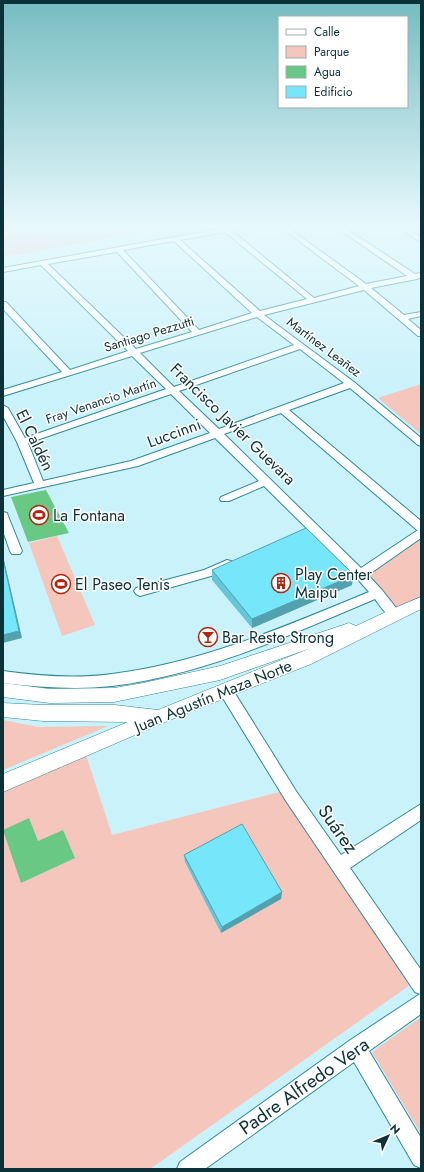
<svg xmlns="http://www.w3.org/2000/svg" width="424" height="1172" viewBox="0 0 424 1172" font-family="Jost,sans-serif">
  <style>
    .green { fill: #f5c6bc }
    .water { fill: #69c984 }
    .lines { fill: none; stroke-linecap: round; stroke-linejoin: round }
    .minor-casing { stroke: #308897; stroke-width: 2 }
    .major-casing { stroke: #308897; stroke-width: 1 }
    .minor { fill: #fff; fill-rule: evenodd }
    .major { fill: #fff; fill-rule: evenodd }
    .wall { fill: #65c6d7 }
    .shaded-wall { fill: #53a1af }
    .building { fill: #76e6fa; stroke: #53a1af }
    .labels { text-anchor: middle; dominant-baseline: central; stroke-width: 3; stroke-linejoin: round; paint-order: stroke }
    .far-street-label { font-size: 13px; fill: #0c3138; stroke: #fff }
    .street-label { font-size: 16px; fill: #0c3138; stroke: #fff }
    .poi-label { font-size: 16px; fill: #0c3138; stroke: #fff; text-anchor: start }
    .near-street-label { font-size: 19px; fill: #0c3138; stroke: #fff }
  </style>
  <rect width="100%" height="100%" fill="#caf2fa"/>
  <path class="green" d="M3 226H178L3 257Z
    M421 384V434L378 398Z
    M421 533V603L395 614 360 574Z
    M57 536 95 625 62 636 29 543Z
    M3 720 38 727 108 726 3 770Z
    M86 755 112 835 283 791 410 985 150 1169H3V792Z
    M421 1017V1134L372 1052Z"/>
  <path class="water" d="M46 490 69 533 28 542 11 497Z
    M29 818 38 841 63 830 75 858 21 883 3 830Z"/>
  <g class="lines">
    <g class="minor-casing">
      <path id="minor" d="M236 226H251L232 231 314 298 359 286 279 226H286L366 284 407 276 334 226H342L415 274 421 273V277L417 279 371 288 404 315 421 312V316L408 319 421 330V336H418L364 290 264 315 354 382 421 438V446L418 445 350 388 289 410 421 521V538L368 575 382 590 401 614 399 617C389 621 381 607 375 599 290 635 204 675 112 686 75 690 39 687 3 683V671C39 676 76 679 112 674 202 663 286 626 369 592L356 577 264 486 229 501H221L220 499 221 497 259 481 215 438 138 466 3 496V490L34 483 17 442 3 416V405L8 408 25 438 166 389 132 356 3 396V390L62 372 3 309V302H6L70 370 128 351 41 265 3 272V268ZM225 232 307 299 260 311 180 240ZM174 241 252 313 199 330 123 250ZM117 252 192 332 136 349 48 264ZM257 317 294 345 174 387 140 353ZM300 349 344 383 219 429 179 391ZM171 394 210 433 131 461 43 481 28 443ZM281 413 417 530H418L361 568 224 434Z
        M395 226H403L421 237V242Z
        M3 512 7 513 8 516 22 551 20 554H12L10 551 3 531Z
        M227 560 231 561 233 564 231 567 211 576 140 596 136 594 134 591 136 588 204 570Z
        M226 685 231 687 296 791 341 855 421 804V820L350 868 421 970V1014L369 1051 421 1138V1168L414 1165 354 1062 205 1169H177L180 1162 349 1041 420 994 415 992 286 801 221 695 219 691 221 687Z"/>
    </g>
    <g class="major-casing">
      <path id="major" d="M421 597V609L311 664 165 722 3 792V774L128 722 43 721 3 717V703L43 705H115L158 710 311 648 220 680 114 702 50 703 3 697V683L50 689 114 688 143 683 220 666 349 623 356 626 390 610Z"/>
    </g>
    <use href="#minor" class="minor"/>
    <use href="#major" class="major"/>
  </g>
  <path class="wall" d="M212 570 352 585 252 628 212 580Z
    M184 855 282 892 281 899 221 933 185 862Z"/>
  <path class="shaded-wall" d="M3 556 22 638 3 643Z
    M354 575 352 585 252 628V619Z
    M282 892 281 899 221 933 222 927Z"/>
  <path class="building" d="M306 528 354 575 252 619 212 570Z
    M3 559 19 631 3 635Z
    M242 824 282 892 222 927 184 855Z"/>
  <linearGradient id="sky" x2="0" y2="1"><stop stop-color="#75bcc0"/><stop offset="0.58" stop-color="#e7f9fd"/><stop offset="1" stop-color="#e7f9fd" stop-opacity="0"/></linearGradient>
  <rect width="424" height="390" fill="url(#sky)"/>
  <defs>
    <g id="stadium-ring" transform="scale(1)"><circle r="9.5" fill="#fff" stroke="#b22511" stroke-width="1.5"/><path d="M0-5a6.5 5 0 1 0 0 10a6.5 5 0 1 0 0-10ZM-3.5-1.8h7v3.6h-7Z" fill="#b22511"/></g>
    <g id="building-ring" transform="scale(1)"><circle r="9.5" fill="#fff" stroke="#b22511" stroke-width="1.5"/><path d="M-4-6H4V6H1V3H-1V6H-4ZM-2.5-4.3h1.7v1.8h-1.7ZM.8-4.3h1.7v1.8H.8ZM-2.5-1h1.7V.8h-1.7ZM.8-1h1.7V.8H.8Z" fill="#b22511"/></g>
    <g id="bar-ring" transform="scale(1)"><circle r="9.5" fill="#fff" stroke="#b22511" stroke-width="1.5"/><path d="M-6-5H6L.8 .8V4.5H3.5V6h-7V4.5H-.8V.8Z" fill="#b22511"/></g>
  </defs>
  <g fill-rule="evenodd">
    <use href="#stadium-ring" x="39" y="515"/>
    <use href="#building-ring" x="281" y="583"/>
    <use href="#stadium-ring" x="61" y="584"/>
    <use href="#bar-ring" x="208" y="637"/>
  </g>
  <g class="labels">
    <g class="far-street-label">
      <text transform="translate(149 334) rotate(-17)">Santiago Pezzutti</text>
      <text transform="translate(324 347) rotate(37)">Martínez Leañez</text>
      <text transform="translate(101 401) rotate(-19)">Fray Venancio Martín</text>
    </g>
    <g class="street-label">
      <text transform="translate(233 424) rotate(44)">Francisco Javier Guevara</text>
      <text transform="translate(174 433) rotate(-20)">Luccinni</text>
      <text transform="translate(35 440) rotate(64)">El Caldén</text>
      <text transform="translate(213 696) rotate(-22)">Juan Agustín Maza Norte</text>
    </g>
    <g class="poi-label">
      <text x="53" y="515">La Fontana</text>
      <text x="295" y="574">Play Center<tspan x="295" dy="18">Maipu</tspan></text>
      <text x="75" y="584">El Paseo Tenis</text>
      <text x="222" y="637">Bar Resto Strong</text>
    </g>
    <g class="near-street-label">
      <text transform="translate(338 829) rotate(55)">Suárez</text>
      <text transform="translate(304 1086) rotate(-35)">Padre Alfredo Vera</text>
    </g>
  </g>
  <rect width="424" height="1172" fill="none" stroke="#0c3138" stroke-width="8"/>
  <rect x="278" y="16" width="130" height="92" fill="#ffffff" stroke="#9eadaf"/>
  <rect x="286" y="29" width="20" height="6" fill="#ffffff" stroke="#9eadaf"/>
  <text x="314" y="36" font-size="12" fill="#0c3138">Calle</text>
  <rect x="286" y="46" width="20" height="12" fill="#f5c6bc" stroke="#9eadaf"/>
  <text x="314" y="56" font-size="12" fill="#0c3138">Parque</text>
  <rect x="286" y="66" width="20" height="12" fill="#69c984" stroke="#9eadaf"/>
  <text x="314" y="76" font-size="12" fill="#0c3138">Agua</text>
  <rect x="286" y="86" width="20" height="12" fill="#76e6fa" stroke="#9eadaf"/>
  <text x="314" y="96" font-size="12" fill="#0c3138">Edificio</text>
  <g transform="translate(388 1136) rotate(46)" stroke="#ffffff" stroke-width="3" paint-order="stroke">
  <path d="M0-3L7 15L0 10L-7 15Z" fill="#0c3138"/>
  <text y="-6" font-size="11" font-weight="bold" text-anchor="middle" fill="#0c3138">N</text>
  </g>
</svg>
